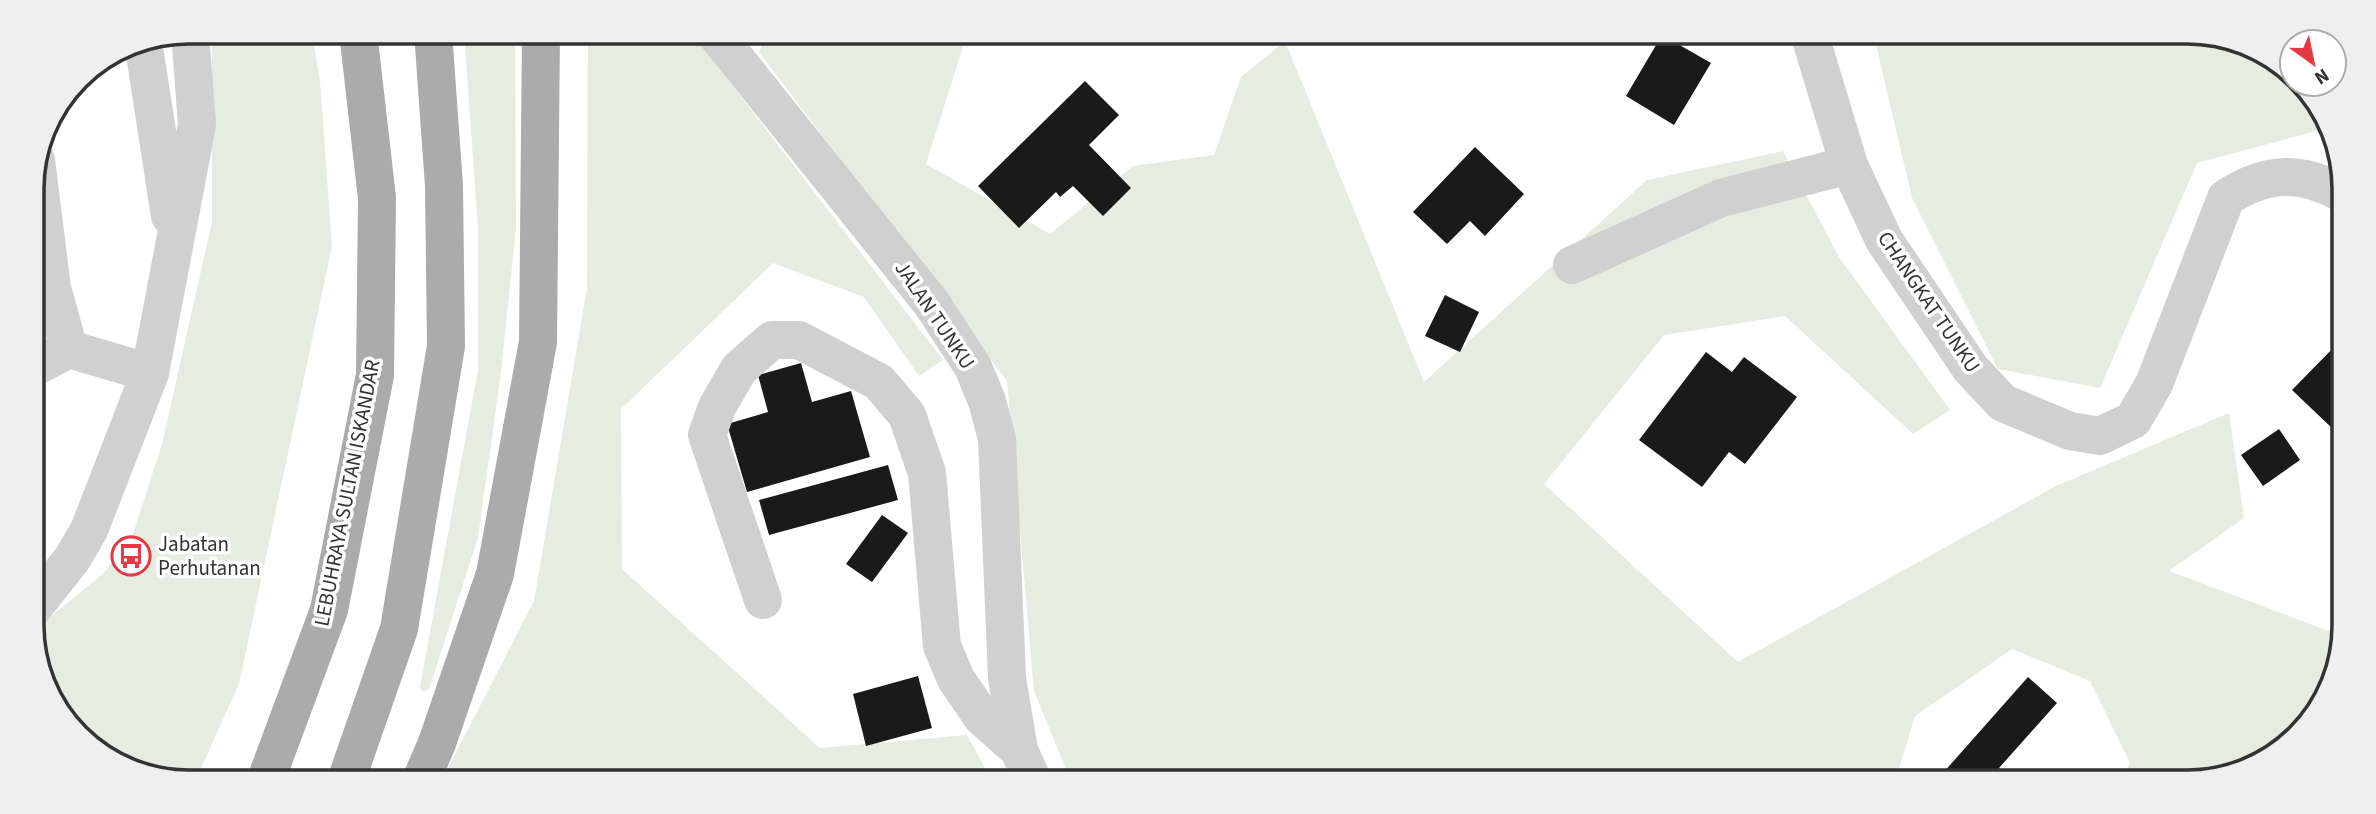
<svg xmlns="http://www.w3.org/2000/svg" width="2376" height="814" viewBox="0 0 2376 814" font-family="'Source Sans 3',sans-serif">
  <style>
    .green { fill: #e6ecdf }
    .building { fill: #1a1a1a }
    .lines { fill: none; stroke-linecap: round; stroke-linejoin: round }
    .minor { stroke: #d0d0d0; stroke-width: 38 }
    .major { stroke: #ababab; stroke-width: 38 }
    .labels { text-anchor: middle; dominant-baseline: central; stroke-width: 7; stroke-linejoin: round; paint-order: stroke }
    .street-label { font-size: 21px; fill: #333; stroke: #fff }
    .poi-label { font-size: 21px; fill: #333; stroke: #fff; text-anchor: start }
    .rim { fill: none; stroke: #333; stroke-width: 3.5 }
  </style>
  <rect width="100%" height="100%" fill="#fff"/>
  <path class="green" d="M212 32H312L320 82 332 246 239 684 197 777H148L71 729 34 655V630L104 573 133 534 162 444 212 222Z
    M464 32H515L516 228 501 372 478 538 429 689 423 692 420 687 478 370V229Z
    M588 33H692L943 360 919 376 864 297 773 263 621 409 622 569 820 748 967 735 991 779 443 778 534 601 587 288Z
    M767 33 967 34 926 164 1050 234 1133 166 1214 155 1241 77 1285 41 1424 382 1647 180 1783 151 1839 257 1950 410 1913 434 1785 316 1664 335 1544 484 1738 662 2056 486 2229 413 2244 518 2169 571 2339 635V666L2283 750 2197 782H2120L2130 763 2090 681 2012 649 1915 716 1895 781 1070 779 1034 691 1007 381 759 52Z
    M1874 36 2228 37 2292 77V84L2305 85 2339 154 2316 131 2197 163 2100 388 1998 369 1912 198Z"/>
  <path class="building" d="M1662 35 1711 63 1674 125 1626 96Z
    M1085 81 1119 115 1089 145 1131 188 1103 216 1073 186 1060 197 1056 192 1019 228 978 186Z
    M1475 147 1524 194 1485 236 1470 221 1447 244 1413 212Z
    M1445 295 1479 312 1460 352 1425 336Z
    M2341 340 2340 421 2333 429 2292 390Z
    M1706 352 1732 372 1744 357 1797 397 1745 464 1729 452 1702 487 1639 440Z
    M801 363 812 402 851 391 870 457 747 492 727 424 768 412 758 375Z
    M2279 429 2300 460 2263 486 2241 455Z
    M888 465 898 500 769 535 759 500Z
    M882 515 908 533 872 582 846 564Z
    M918 676 932 728 866 746 853 694Z
    M2028 677 2057 703 1999 768 2015 782H1935Z"/>
  <g class="lines">
    <path class="minor" d="M715 33 932 304 973 367 987 401 997 439 1007 678 1019 750 1032 779
      M1810 36 1849 165 1884 240 1971 369 2003 403 2070 431 2100 436 2133 420 2154 384 2226 198C2265 172 2300 170 2341 193
      M143 41 170 216
      M36 160 52 288 69 349
      M1572 265 1721 198 1849 165
      M33 368 69 349 150 373
      M763 600 707 435 717 407 739 369 772 340H799L879 382 907 415 927 473 942 646 956 679 982 717 1019 750
      M34 607 72 559 89 530 150 373 197 125 190 32"/>
    <path class="major" d="M267 777 329 610 375 375 377 198 358 32
      M347 778 399 629 446 346 444 186 433 32
      M422 778 437 743 495 574 538 342 541 32"/>
  </g>
  <defs>
    <g id="bus-ring" transform="scale(2.0125)"><circle r="9.5" fill="#fff" stroke="#e63946" stroke-width="1.5"/><path d="M-5-6H5V4H4V6H2V4H-2V6H-4V4H-5ZM-3.5-4V0h7V-4ZM-3.5 1.2v1.5H-2V1.2ZM2 1.2v1.5H3.5V1.2Z" fill="#e63946"/></g>
  </defs>
  <g fill-rule="evenodd">
    <use href="#bus-ring" x="131" y="556"/>
  </g>
  <g class="labels">
    <g class="street-label">
      <text transform="translate(1929 302) rotate(56)">CHANGKAT TUNKU</text>
      <text transform="translate(935 315) rotate(56)">JALAN TUNKU</text>
      <text transform="translate(347 493) rotate(-79)">LEBUHRAYA SULTAN ISKANDAR</text>
    </g>
    <g class="poi-label">
      <text x="158" y="544">Jabatan<tspan x="158" dy="24">Perhutanan</tspan></text>
    </g>
  </g>
  <path d="M0 0H2376V814H0ZM189 44H2187A145 145 0 0 1 2332 189V625A145 145 0 0 1 2187 770H189A145 145 0 0 1 44 625V189A145 145 0 0 1 189 44Z" fill="#efefef" fill-rule="evenodd"/>
  <path class="rim" d="M189 44H2187A145 145 0 0 1 2332 189V625A145 145 0 0 1 2187 770H189A145 145 0 0 1 44 625V189A145 145 0 0 1 189 44Z"/>
  <g transform="translate(2313 63) rotate(147)"><circle r="33" fill="#ffffff" stroke="#adadad" stroke-width="2"/>
  <path d="M0-5L12 26L0 18L-12 26Z" fill="#e63946"/>
  <text y="-10" font-size="19" font-weight="bold" text-anchor="middle" fill="#333333">N</text>
  </g>
</svg>
